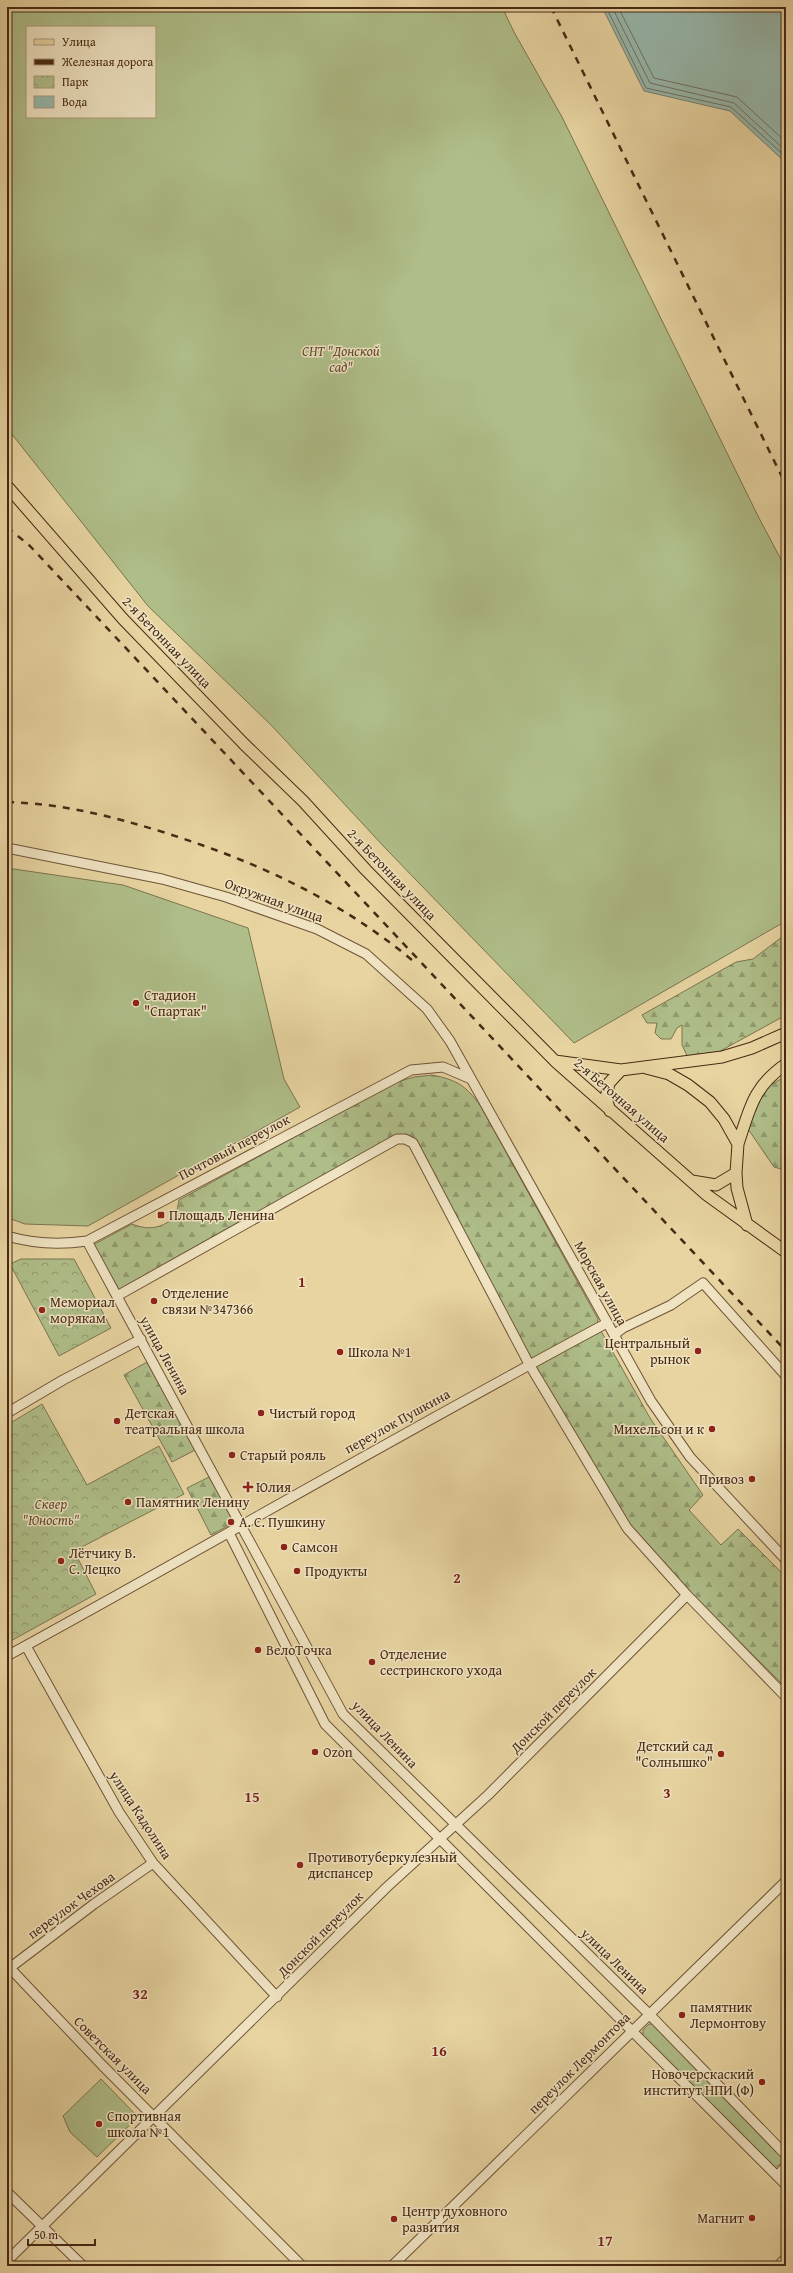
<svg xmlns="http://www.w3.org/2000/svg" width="793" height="2273" viewBox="0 0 793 2273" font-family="'Gentium Book Plus',serif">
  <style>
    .green { fill: #afbe89; stroke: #7c744e; fill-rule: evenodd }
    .forest { fill: url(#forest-firs); stroke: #7c744e }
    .park { fill: url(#park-crowns); stroke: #7c744e }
    .water { fill: #97b7ab; stroke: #777e6f }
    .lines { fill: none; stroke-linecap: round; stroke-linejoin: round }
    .shore { stroke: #707060; stroke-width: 1 }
    .minor-casing { stroke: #705437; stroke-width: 11 }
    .major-casing { stroke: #482914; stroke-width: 13 }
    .minor { stroke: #efe3c2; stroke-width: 9 }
    .major { stroke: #e7d4a1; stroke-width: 11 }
    .rail { stroke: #482914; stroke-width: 2.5; stroke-dasharray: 7 7; stroke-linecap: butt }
    .poi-dot { fill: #8f2418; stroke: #efe3c2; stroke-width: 1.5 }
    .labels { text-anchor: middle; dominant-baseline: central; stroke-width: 3; stroke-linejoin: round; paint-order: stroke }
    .park-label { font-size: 14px; font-style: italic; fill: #5d472b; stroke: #efe3c2 }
    .street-label { font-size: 14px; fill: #482914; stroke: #efe3c2 }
    .poi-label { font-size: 14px; fill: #482914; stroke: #efe3c2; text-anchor: start }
    .neighbourhood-label { font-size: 15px; font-weight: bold; fill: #7a1f14; stroke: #efe3c2 }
  </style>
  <defs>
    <pattern id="forest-firs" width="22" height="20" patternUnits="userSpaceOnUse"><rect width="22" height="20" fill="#afbe89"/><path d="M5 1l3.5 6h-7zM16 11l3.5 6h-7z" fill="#909a6f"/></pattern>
    <pattern id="park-crowns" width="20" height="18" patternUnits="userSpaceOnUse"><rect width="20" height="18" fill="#afbe89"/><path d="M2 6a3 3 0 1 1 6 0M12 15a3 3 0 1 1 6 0" fill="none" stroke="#909a6f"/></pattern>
  </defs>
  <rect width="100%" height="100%" fill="#e7d4a1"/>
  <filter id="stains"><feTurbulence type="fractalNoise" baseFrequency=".005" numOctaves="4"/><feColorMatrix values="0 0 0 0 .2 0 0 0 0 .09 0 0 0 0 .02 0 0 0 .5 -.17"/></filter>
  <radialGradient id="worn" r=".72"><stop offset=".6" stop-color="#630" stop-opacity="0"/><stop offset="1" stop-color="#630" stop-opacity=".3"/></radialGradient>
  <path class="green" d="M7 7H502L514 32 562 117 758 516 786 569V921L574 1043 388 851 272 726 148 606 7 428ZM27 27H155V117H27Z
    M7 868 123 885 248 928 284 1079 300 1107 88 1226 25 1224 11 1219 7 1212Z
    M649 2024H655L786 2156V2161L774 2168 643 2035V2030Z
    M101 2079 138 2117 97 2157 70 2132 63 2116Z"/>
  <path class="forest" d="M786 934V1015L704 1060H689L682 1045V1025L677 1028 671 1039H661L655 1033 657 1023H647L642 1015 736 962 753 959Z
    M432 1075C457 1080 465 1085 480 1105L598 1319 597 1325 533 1358 529 1357 416 1142 407 1134 397 1136 118 1290 93 1245 132 1224C149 1231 163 1228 176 1216L179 1200 394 1083 414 1077Z
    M786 1076V1163L781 1169 774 1167 748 1129 745 1108 769 1086Z
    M601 1331 650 1418 703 1495 689 1510 721 1545 738 1529 786 1577V1688L625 1526 534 1368Z
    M147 1362 195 1450 172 1462 124 1375Z
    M209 1477 235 1522 211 1535 187 1488Z"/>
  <path class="park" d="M21 1259H74L111 1328 59 1356 10 1264Z
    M42 1404 87 1485 159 1446 184 1494 74 1551 96 1594 7 1643V1425Z"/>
  <path class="water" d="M602 7H786V163L730 111 644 91Z"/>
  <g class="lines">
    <path class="shore" d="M606 7 646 88 731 107 786 157
      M612 7 650 83 734 103 786 151
      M618 7 654 78 737 97 786 142"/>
    <g class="minor-casing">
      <path id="minor" d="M7 848 162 879 226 897 317 929 366 954 427 1009 450 1041 651 1401 690 1457 786 1560
        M7 1236C34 1244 59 1245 87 1241L411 1070 443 1067 471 1079
        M87 1241 343 1714 649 2014 786 2155
        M117 1296 397 1139H405L413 1143 529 1364 627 1528 687 1595 786 1697
        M614 1335 623 1328 671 1305 703 1283 786 1376
        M7 1413 63 1380 141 1339
        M229 1533 325 1724 786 2185
        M26 1646 119 1812 153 1863 277 1997
        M7 1656C208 1546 405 1431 607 1323
        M7 1965 102 2065 302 2266
        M7 1970 94 1904 153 1863
        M780 2179 781 2172 786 2166
        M7 2192 83 2266
        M7 2261 387 1887 488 1795 687 1595
        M392 2266 786 1881
        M778 2266 786 2258"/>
    </g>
    <g class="major-casing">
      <path id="major" d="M7 486 123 619 245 745 303 801 366 870 555 1061 707 1195 786 1252
        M555 1061 621 1070
        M646 1068 669 1074 688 1085 710 1102 724 1119 738 1144 736 1173 716 1185 692 1181
        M610 1111 606 1098 609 1083 621 1070 722 1057 752 1048 786 1033
        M738 1144C750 1108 753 1087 786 1064
        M736 1173 737 1188 747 1225"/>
    </g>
    <use href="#minor" class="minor"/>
    <use href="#major" class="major"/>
    <path class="rail" d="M551 7 786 485
      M7 527 30 546 786 1351
      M7 802C65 804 111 816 166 833 257 862 338 899 412 960"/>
  </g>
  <g class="poi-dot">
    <circle cx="136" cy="1003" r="4"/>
    <rect x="157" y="1211" width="8" height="8" rx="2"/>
    <circle cx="154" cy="1301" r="4"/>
    <circle cx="42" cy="1310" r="4"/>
    <circle cx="698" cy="1351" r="4"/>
    <circle cx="340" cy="1352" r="4"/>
    <circle cx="261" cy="1413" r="4"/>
    <circle cx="117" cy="1421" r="4"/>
    <circle cx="712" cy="1429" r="4"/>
    <circle cx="232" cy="1455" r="4"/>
    <circle cx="752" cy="1479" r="4"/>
    <path d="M246 1481h4v4h4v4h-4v4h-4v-4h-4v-4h4z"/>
    <circle cx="128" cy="1502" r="4"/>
    <circle cx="231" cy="1522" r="4"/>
    <circle cx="284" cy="1547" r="4"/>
    <circle cx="61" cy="1561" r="4"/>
    <circle cx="297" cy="1571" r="4"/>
    <circle cx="258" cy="1650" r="4"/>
    <circle cx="372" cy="1662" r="4"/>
    <circle cx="315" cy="1752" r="4"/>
    <circle cx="721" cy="1754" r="4"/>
    <circle cx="300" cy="1865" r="4"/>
    <circle cx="682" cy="2015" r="4"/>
    <circle cx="762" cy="2082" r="4"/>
    <circle cx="99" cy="2124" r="4"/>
    <circle cx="752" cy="2218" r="4"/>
    <circle cx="394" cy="2219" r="4"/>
  </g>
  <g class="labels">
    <g class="park-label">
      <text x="341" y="351">СНТ "Донской<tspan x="341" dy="16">сад"</tspan></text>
      <text x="51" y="1504">Сквер<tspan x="51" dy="16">"Юность"</tspan></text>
    </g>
    <g class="street-label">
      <text transform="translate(167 642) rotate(46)">2-я Бетонная улица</text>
      <text transform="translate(392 874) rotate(46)">2-я Бетонная улица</text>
      <text transform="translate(274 900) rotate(20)">Окружная улица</text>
      <text transform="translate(622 1100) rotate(41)">2-я Бетонная улица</text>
      <text transform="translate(234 1147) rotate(-28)">Почтовый переулок</text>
      <text transform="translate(601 1283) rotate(61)">Морская улица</text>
      <text transform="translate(165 1355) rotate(61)">улица Ленина</text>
      <text transform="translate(397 1421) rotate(-29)">переулок Пушкина</text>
      <text transform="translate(553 1710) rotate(-45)">Донской переулок</text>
      <text transform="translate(385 1734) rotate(46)">улица Ленина</text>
      <text transform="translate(141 1815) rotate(57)">улица Кадолина</text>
      <text transform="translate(71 1905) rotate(-36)">переулок Чехова</text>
      <text transform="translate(320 1934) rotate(-45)">Донской переулок</text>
      <text transform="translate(615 1961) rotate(44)">улица Ленина</text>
      <text transform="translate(113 2055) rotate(45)">Советская улица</text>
      <text transform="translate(579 2063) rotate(-45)">переулок Лермонтова</text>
    </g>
    <g class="poi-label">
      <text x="144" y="995">Стадион<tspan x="144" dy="16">"Спартак"</tspan></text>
      <text x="169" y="1215">Площадь Ленина</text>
      <text x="162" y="1293">Отделение<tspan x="162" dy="16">связи №347366</tspan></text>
      <text x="50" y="1302">Мемориал<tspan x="50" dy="16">морякам</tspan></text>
      <text x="690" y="1343" text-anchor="end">Центральный<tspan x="690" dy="16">рынок</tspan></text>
      <text x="348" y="1352">Школа №1</text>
      <text x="125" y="1413">Детская<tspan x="125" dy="16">театральная школа</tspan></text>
      <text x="269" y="1413">Чистый город</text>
      <text x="704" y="1429" text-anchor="end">Михельсон и к</text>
      <text x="240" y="1455">Старый рояль</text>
      <text x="744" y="1479" text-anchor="end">Привоз</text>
      <text x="256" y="1487">Юлия</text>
      <text x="136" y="1502">Памятник Ленину</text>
      <text x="239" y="1522">А. С. Пушкину</text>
      <text x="292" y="1547">Самсон</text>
      <text x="69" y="1553">Лётчику В.<tspan x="69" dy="16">С. Лецко</tspan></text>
      <text x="305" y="1571">Продукты</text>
      <text x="266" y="1650">ВелоТочка</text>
      <text x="380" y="1654">Отделение<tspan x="380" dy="16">сестринского ухода</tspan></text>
      <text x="713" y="1746" text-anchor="end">Детский сад<tspan x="713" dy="16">"Солнышко"</tspan></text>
      <text x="323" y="1752">Ozon</text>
      <text x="308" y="1857">Противотуберкулезный<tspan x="308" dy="16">диспансер</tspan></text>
      <text x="690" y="2007">памятник<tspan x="690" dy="16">Лермонтову</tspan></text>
      <text x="754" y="2074" text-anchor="end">Новочерскаский<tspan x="754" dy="16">институт НПИ (Ф)</tspan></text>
      <text x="107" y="2116">Спортивная<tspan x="107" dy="16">школа №1</tspan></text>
      <text x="402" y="2211">Центр духовного<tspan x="402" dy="16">развития</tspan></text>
      <text x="744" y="2218" text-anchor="end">Магнит</text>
    </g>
    <g class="neighbourhood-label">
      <text x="302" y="1281">1</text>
      <text x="457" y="1577">2</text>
      <text x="667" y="1792">3</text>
      <text x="252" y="1796">15</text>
      <text x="140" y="1993">32</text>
      <text x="439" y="2050">16</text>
      <text x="605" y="2240">17</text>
    </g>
  </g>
  <rect width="793" height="2273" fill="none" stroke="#e7d4a1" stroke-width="24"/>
  <rect x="8" y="8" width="777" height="2257" fill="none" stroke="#482914" stroke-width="2"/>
  <rect x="12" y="12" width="769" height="2249" fill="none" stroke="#482914"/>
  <rect x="26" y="26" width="130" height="92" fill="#efe3c2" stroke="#ac997c"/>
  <rect x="34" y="39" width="20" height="6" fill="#e7d4a1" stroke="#ac997c"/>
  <text x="62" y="46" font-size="12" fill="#482914">Улица</text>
  <rect x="34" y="59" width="20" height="6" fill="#482914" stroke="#ac997c"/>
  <text x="62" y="66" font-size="12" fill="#482914">Железная дорога</text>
  <rect x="34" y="76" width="20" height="12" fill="url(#park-crowns)" stroke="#ac997c"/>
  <text x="62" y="86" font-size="12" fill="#482914">Парк</text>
  <rect x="34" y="96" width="20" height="12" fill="#97b7ab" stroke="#ac997c"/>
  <text x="62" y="106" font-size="12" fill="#482914">Вода</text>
  <path d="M28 2239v6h67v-6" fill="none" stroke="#482914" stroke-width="2"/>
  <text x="34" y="2239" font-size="12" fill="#482914" stroke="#efe3c2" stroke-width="3" paint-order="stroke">50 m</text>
  <rect width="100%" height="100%" filter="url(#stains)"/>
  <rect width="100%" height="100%" fill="url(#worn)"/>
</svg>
